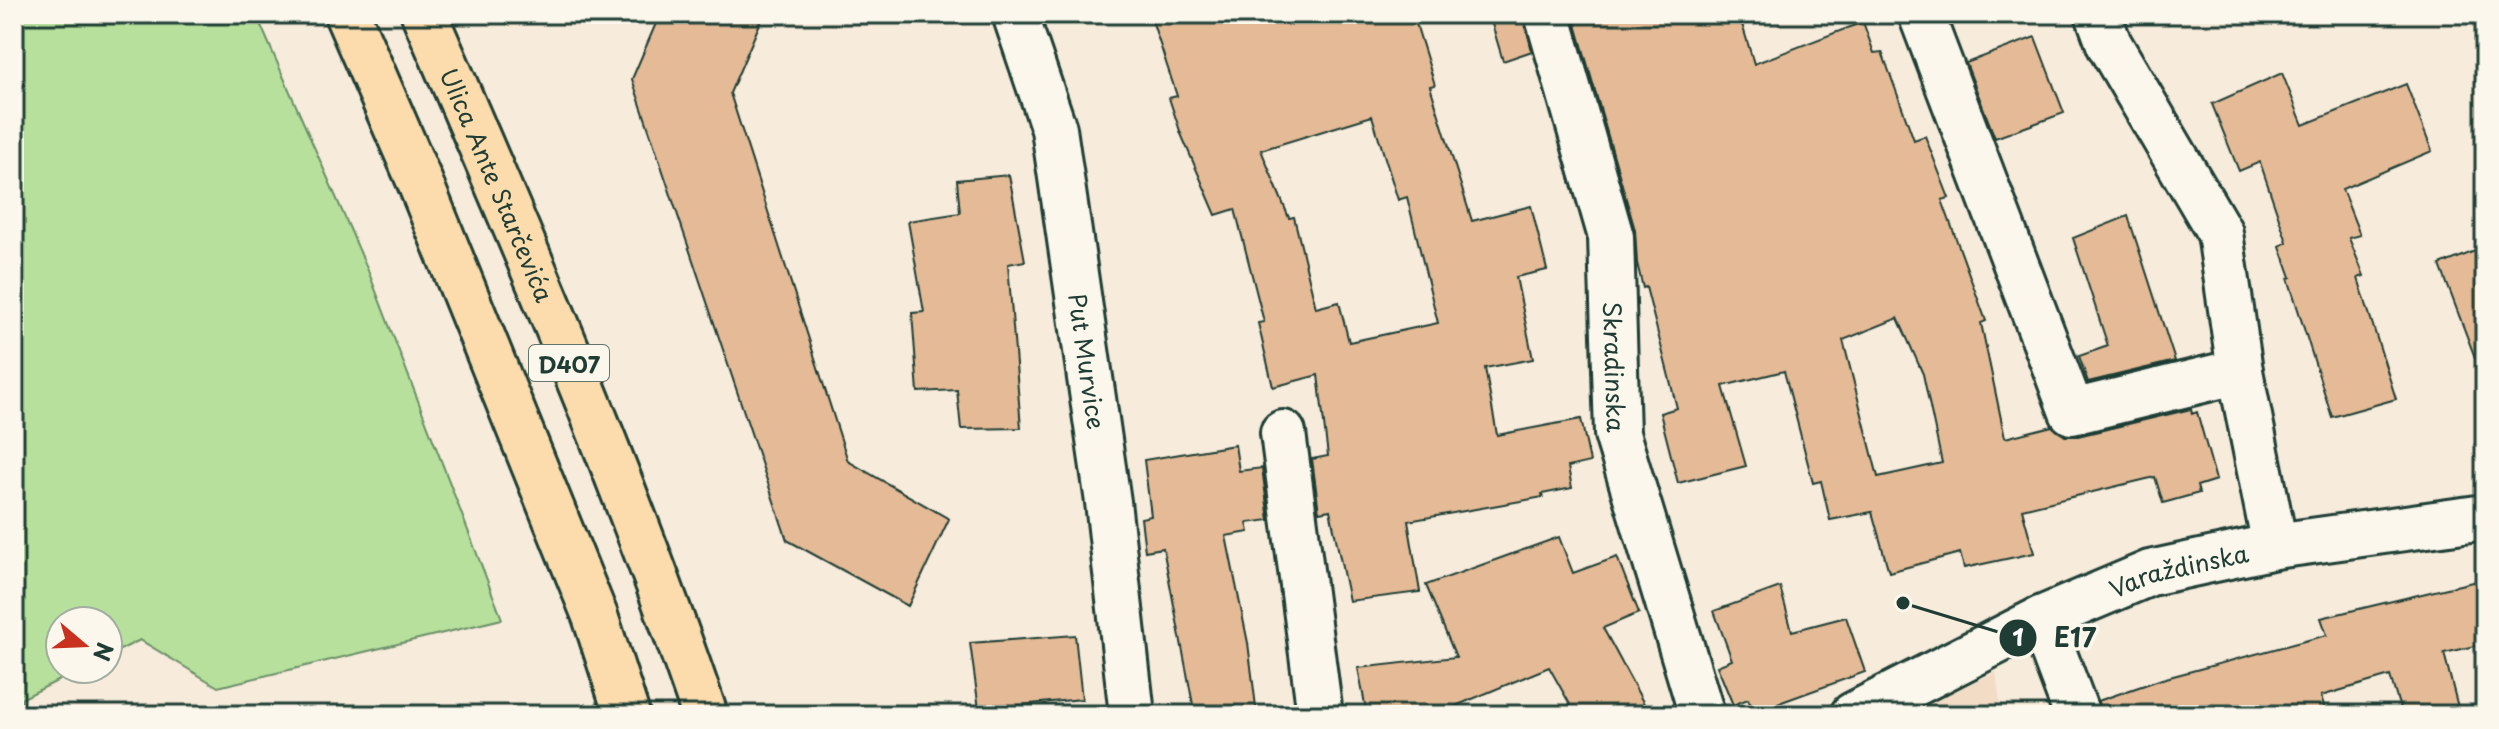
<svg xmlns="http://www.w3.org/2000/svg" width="2499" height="729" viewBox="0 0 2499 729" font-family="'Playpen Sans',sans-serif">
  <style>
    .built { fill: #f2dcc6 }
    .green { fill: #b7e09c; stroke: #6b8e68; stroke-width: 2 }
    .building { fill: #e5ba96; stroke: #1f3d34; stroke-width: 2; fill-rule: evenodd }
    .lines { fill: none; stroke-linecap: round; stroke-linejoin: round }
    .minor-casing { stroke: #1f3d34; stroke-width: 50 }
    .primary-casing { stroke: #1f3d34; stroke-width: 50 }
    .minor { stroke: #fbf7ec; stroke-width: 44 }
    .primary { stroke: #fcdcac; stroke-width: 44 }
    .labels { text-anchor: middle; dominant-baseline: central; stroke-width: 7; stroke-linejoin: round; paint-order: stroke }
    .shield { fill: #fbf7ec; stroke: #61756b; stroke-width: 2 }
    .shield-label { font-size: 22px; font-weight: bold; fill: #1f3d34 }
    .street-label { font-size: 24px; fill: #1f3d34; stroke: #fbf7ec }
    .leader { fill: none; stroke: #1f3d34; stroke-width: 3 }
    .callout-dot { fill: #1f3d34; stroke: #fbf7ec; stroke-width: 3 }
    .mark-label { font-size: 24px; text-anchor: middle; font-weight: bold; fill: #fff }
    .callout-label { font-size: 26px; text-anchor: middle; font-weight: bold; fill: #1f3d34; stroke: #fbf7ec; stroke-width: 7; stroke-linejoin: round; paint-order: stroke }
  </style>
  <rect width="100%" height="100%" fill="#f7ebdb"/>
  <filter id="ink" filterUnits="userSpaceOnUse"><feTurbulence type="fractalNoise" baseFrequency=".0125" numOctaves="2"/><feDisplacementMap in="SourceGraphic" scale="16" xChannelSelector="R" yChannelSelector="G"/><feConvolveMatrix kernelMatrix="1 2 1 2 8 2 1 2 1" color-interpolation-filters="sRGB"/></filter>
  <g filter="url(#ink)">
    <path class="built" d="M1996 672 2002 715H1903Z"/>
    <path class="green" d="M14 14H256L367 268 502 619 218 687 140 640 108 656V621H60V669H81L21 699 25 715H14Z"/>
    <path class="building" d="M660 14H764L730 93 848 461 949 519 908 606 787 540 632 79Z
      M1150 14H1413L1435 85 1430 86 1472 221 1531 206 1547 270 1516 277 1533 359 1485 368 1497 435 1581 419 1590 462 1568 467 1572 488 1542 494 1543 497 1408 521 1420 592 1349 601 1330 510 1319 512 1312 459 1328 456 1318 375 1273 387 1258 323 1264 322 1235 209 1216 215 1181 134 1169 98 1177 96ZM1372 116 1398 200 1407 197 1438 323 1349 342 1339 302 1316 308 1294 217 1289 218 1261 150Z
      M1489 14H1523L1532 51 1503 61Z
      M1573 14H1739L1754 64 1863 22 1874 53 1882 52 1914 140 1925 136 1949 198 1942 200 1986 321 1981 323 2005 438 2052 426 2065 436H2078L2191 409 2192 414 2197 412 2216 480 2197 486 2199 493 2163 503 2155 477 2022 509 2034 553 1964 568 1960 553 1889 572 1872 512 1830 520 1821 481 1813 483 1784 371 1723 386 1746 466 1678 483 1660 413 1677 408 1646 287 1643 288 1637 263 1635 230ZM1898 318 1923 374 1942 463 1878 477 1843 340Z
      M2035 37 2064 113 1995 138 1966 63Z
      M2282 73 2303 125 2406 84 2432 151 2342 189 2360 235 2349 238 2364 276 2358 278 2396 399 2332 417 2288 278 2291 277 2280 246 2287 242 2260 162 2239 171 2212 104Z
      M1009 175 1025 261 1008 264 1021 428 961 429 957 390 918 392 912 313 924 312 908 221 960 213 957 180Z
      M2128 216 2175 361 2088 382 2079 356 2108 346 2073 238Z
      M2485 247V375L2482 376 2440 265Z
      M1235 445 1239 471 1262 468 1269 520 1247 523 1249 532 1226 536 1248 643 1257 715H1195L1163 548 1145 551 1141 518 1151 516 1144 460Z
      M1559 537 1573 573 1617 557 1639 613 1603 628 1650 715H1576L1549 667 1434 715H1367L1358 668 1456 657 1426 585Z
      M2485 579V644L2444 653 2460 715H2402L2390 676 2321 696 2327 715H2101L2098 701 2162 679 2327 635 2321 618Z
      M1780 587 1792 631 1846 617 1865 672 1754 712 1748 699 1733 705 1717 666 1732 660 1714 611Z
      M1075 635 1082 699 979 709 970 643Z"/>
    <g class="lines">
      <g class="minor-casing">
        <g id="minor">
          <path id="s1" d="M1015 14 1054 129 1108 502 1132 715"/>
          <path id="s2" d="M1547 14 1611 237 1617 434 1702 715"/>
          <path d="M1921 14 2072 412 2240 371"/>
          <path d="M2098 14 2109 44 2220 233 2240 371 2275 546"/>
          <path d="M1283 433 1320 715"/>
          <path d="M2041 619 2077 715"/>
          <path id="s3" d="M1853 715 2041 619 2150 573 2275 546 2485 517"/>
        </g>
      </g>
      <g class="primary-casing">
        <g id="primary">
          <path d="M347 14 419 180 595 616 627 715"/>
          <path id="s4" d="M424 14C524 244 624 477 705 715"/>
        </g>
      </g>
      <use href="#minor" class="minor"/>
      <use href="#primary" class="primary"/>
    </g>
  </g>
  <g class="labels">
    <rect class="shield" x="529" y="345" width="80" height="36" rx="6"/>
    <g class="shield-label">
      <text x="569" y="363">D407</text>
    </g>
    <g class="street-label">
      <text stroke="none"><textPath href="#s4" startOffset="186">Ulica Ante Starčevića</textPath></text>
      <text stroke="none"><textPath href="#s1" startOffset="356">Put Murvice</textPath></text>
      <text stroke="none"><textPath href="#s2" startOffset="362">Skradinska</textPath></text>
      <text stroke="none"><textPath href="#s3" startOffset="358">Varaždinska</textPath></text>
    </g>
  </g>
  <path class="leader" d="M1903 603L2018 638"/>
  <g class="callout-dot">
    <circle cx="1903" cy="603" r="8"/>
    <circle cx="2018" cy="638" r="20"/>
  </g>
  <g class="mark-label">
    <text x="2018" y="646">1</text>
  </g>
  <g class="callout-label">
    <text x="2075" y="647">E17</text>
  </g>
  <rect width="2499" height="729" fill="none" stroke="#fbf7ec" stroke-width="48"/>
  <rect x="24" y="24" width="2451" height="681" fill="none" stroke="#1f3d34" stroke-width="3" filter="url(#ink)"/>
  <g transform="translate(84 645) rotate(109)"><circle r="38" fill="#fbf7ec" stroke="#a3ada2" stroke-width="2"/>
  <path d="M0-6L14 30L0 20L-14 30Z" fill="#c8321e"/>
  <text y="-12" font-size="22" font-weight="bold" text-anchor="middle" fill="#1f3d34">N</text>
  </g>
</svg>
